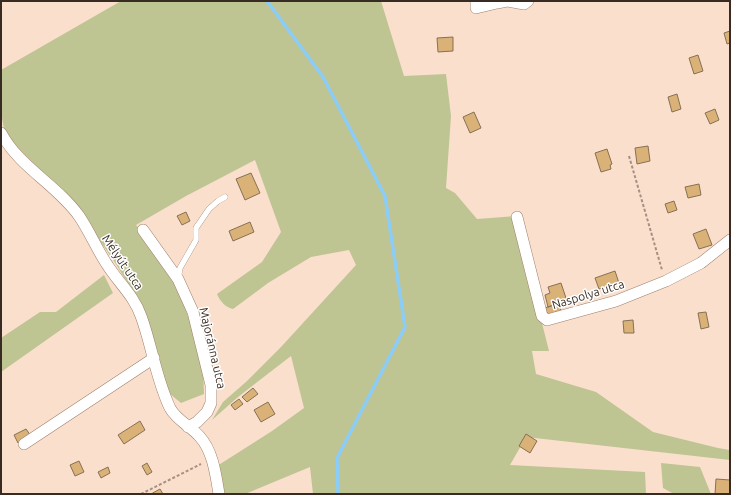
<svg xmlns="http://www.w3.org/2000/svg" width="731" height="495" viewBox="0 0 731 495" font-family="Ubuntu,sans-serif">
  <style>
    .green { fill: #bfc493 }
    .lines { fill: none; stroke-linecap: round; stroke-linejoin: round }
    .stream { stroke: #8bcdf7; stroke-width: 3.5 }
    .building { fill: #dab177; stroke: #867155 }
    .lane-casing { stroke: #9e7f6a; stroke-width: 6 }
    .street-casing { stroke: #9e7f6a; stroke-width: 12 }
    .path { stroke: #a59083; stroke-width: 2; stroke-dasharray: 3 2; stroke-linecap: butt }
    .lane { stroke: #fff; stroke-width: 5.5 }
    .street { stroke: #fff; stroke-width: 11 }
    .labels { text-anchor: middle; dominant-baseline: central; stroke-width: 3; stroke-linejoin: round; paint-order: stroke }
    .street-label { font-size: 12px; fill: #382b23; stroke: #fff }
  </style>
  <rect width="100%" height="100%" fill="#fadfcd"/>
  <path class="green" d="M121 1H381L404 76 446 74 451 116 446 188 455 193 477 219 515 216 549 351H532L536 374 596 392 653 432 718 448 730 450V460L526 437 510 465 645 472 646 494H313L310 467 245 494H222L217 466 272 431 304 408 291 356 238 397 212 420 223 402 247 381 281 347 356 265 349 250 311 257 268 283 233 309C226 308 219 300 217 294L262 262 281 232 255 160 186 196 136 225 170 268 178 288 198 345 203 366 204 394 181 403 170 394 155 356 137 298 114 261 79 211 5 134 1 113V70Z
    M104 275 113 293 1 372V338L40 312H56Z
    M661 463 700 467 711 494H674L663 488Z"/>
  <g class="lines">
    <path class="stream" d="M267 1 323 77 385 196 405 327 337 458 338 494"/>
  </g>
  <path class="building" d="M730 31V43L727 44 724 33Z
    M453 37V51L438 52 437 38Z
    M698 55 703 71 694 74 689 58Z
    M677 94 681 109 672 112 668 97Z
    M715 109 719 120 710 124 705 113Z
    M474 112 481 128 470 133 463 117Z
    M648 146 650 161 637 164 635 148Z
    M607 149 612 164 610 165 611 169 601 172 595 153Z
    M251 173 260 193 245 200 236 179Z
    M699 184 701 195 688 198 685 187Z
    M674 201 677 210 668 213 665 204Z
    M186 212 190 221 182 225 177 216Z
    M250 222 254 232 233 241 229 231Z
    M706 229 712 245 699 249 693 234Z
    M615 271 619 283 599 289 595 278Z
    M561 283 567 301 548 307 545 295 550 293 548 287Z
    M559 303 561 311 548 315 545 308Z
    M706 312 709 327 701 329 698 313Z
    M633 320 634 333H624L623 321Z
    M253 388 258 394 247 402 242 397Z
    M239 399 243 404 235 410 231 405Z
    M268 402 275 414 261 422 254 410Z
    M140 421 145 430 124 444 118 435Z
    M26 429 31 436 18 443 14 435Z
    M526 434 537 441 530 453 519 446Z
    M79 461 84 472 75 476 70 465Z
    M147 463 152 472 147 475 142 466Z
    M108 467 110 473 101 478 98 472Z
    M716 479 730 480V494H715Z
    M160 489 163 494H151Z"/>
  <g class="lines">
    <g class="lane-casing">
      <path id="lane" d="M178 279 180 268 196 240V228L209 209 218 201 225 197"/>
    </g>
    <g class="street-casing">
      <path id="street" d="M476 1V8L497 3 507 1 524 4 528 1
        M1 133C19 167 57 185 79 216 90 232 97 250 108 266 119 283 134 296 141 316 152 346 156 379 170 408 177 421 191 426 200 437 213 451 216 476 219 494
        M517 217 542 316 547 320 616 301 666 281 701 263 730 240
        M143 230 178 279 193 312 211 385V403L207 412 197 422 188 427
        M24 444 154 358"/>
    </g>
    <path class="path" d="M629 156 662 270
      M141 494 201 464"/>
    <use href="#lane" class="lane"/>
    <use href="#street" class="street"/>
  </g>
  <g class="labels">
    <g class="street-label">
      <text transform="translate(123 262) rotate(56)">Mélyút utca</text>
      <text transform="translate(588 294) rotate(-17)">Naspolya utca</text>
      <text transform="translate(213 348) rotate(77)">Majoránna utca</text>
    </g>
  </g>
  <rect width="731" height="495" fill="none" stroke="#382b23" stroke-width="4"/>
</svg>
